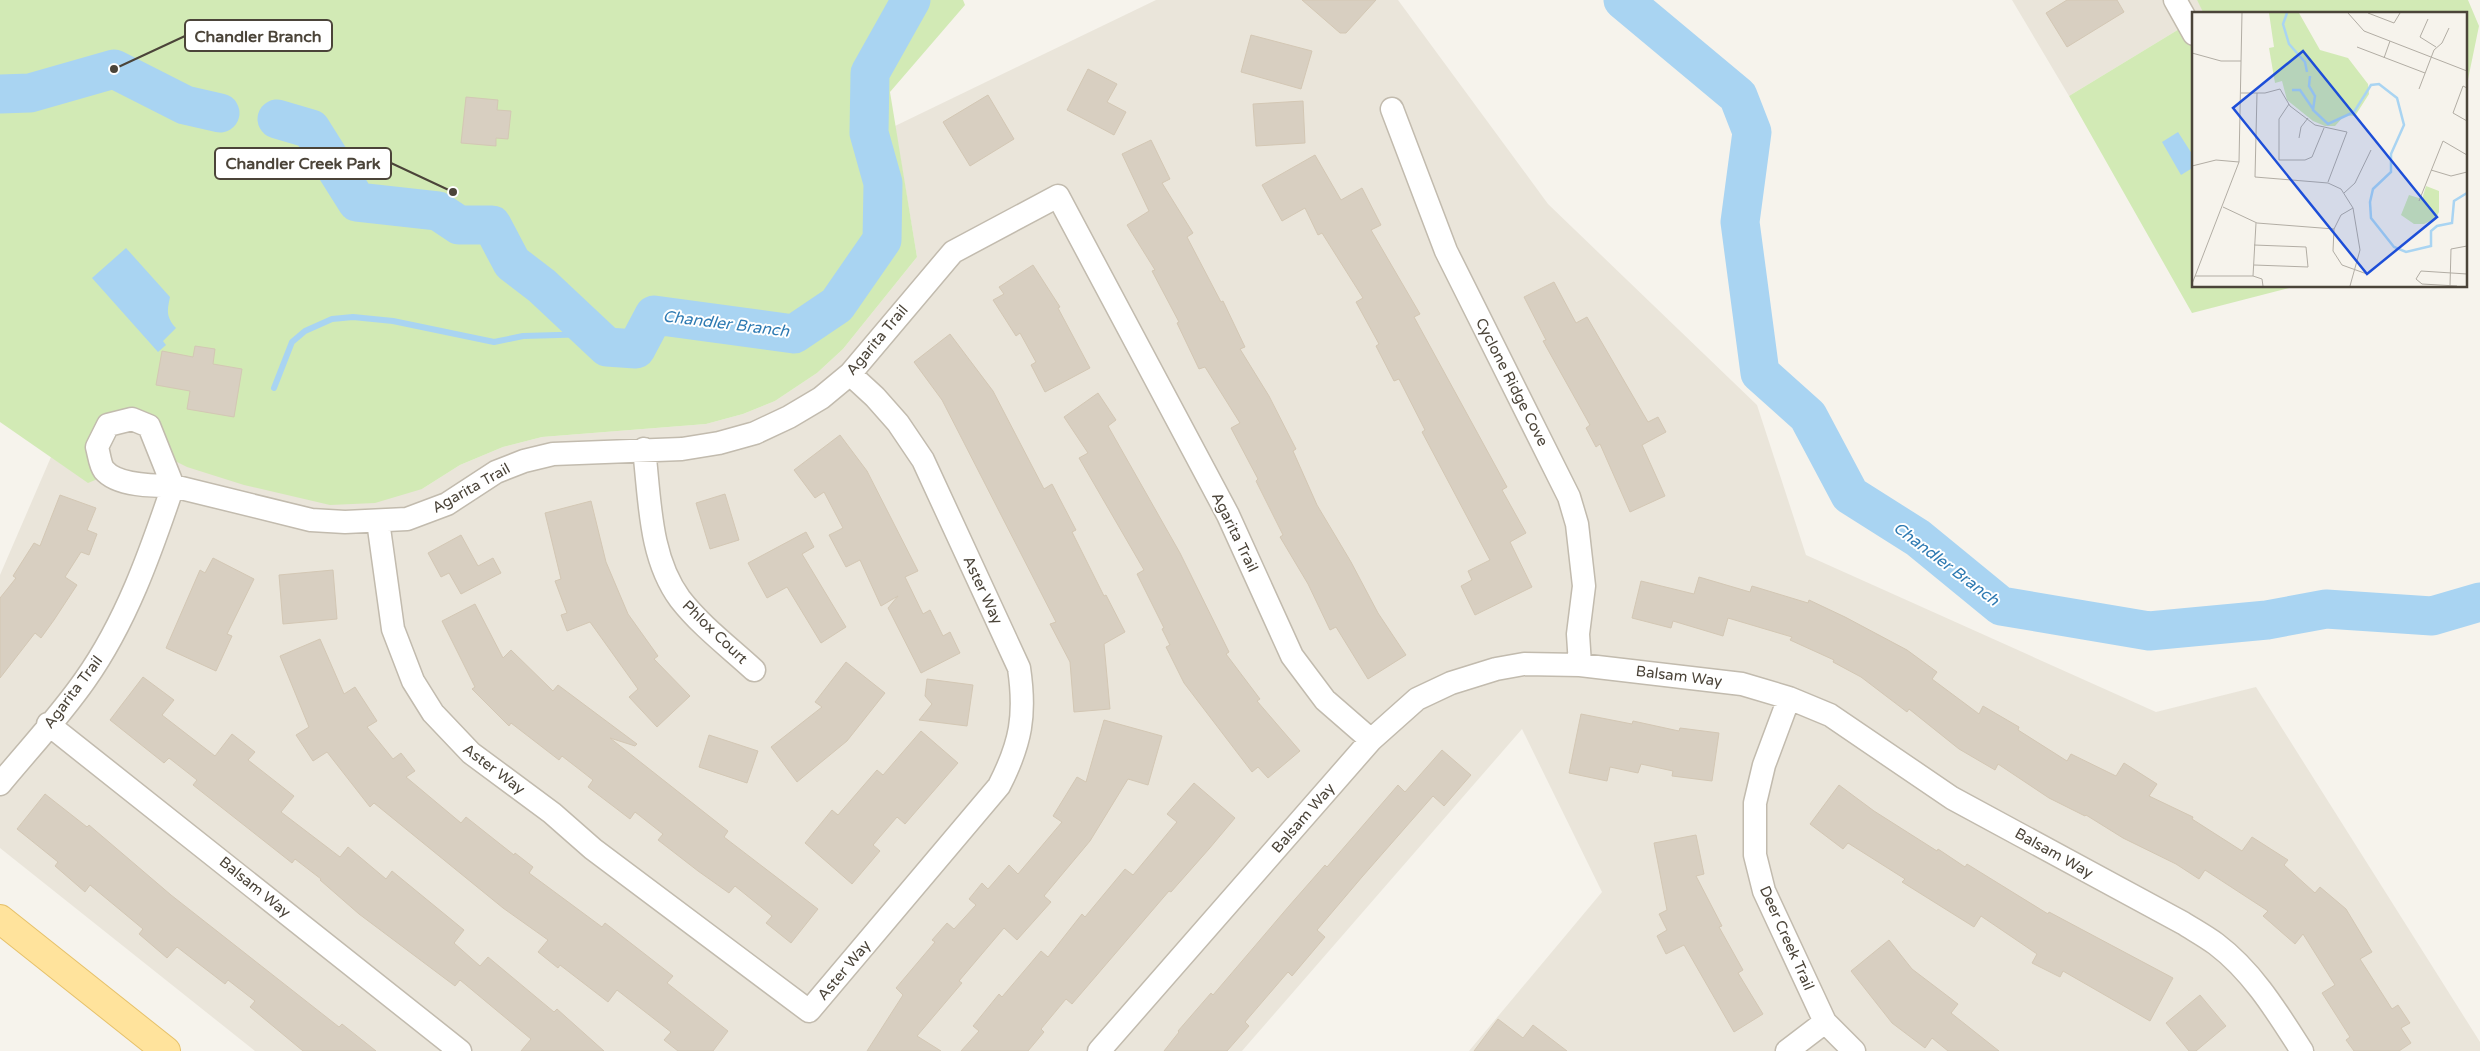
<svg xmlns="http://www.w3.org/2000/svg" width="2480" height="1051" viewBox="0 0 2480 1051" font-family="'Varela Round',sans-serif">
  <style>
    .residential { fill: #eae5da }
    .green { fill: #d2eab5 }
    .water { fill: #a9d4f2 }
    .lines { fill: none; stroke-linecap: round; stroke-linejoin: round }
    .stream { stroke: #a9d4f2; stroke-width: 6 }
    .river { stroke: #a9d4f2; stroke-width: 39 }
    .building { fill: #d8cfc1; stroke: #d3c7b4 }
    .minor-casing { stroke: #c2bbae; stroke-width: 25 }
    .major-casing { stroke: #e6c16a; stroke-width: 30 }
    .minor { stroke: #fff; stroke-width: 22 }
    .major { stroke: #ffe39c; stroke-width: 28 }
    .labels { text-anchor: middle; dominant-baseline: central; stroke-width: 4; stroke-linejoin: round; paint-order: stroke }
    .street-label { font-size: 15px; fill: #4b4439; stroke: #fff }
    .water-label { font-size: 16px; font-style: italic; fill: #2e7ab2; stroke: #fff }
    .inset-river { fill: none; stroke: #a9d4f2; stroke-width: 2.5 }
    .inset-road { fill: none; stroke: #b2ada4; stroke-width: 1 }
    .view { fill: #1d4ed8; fill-opacity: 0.15; stroke: #1d4ed8; stroke-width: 2.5 }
    .inset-edge { fill: none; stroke: #4b4439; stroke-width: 2.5 }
    .leader { fill: none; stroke: #4b4439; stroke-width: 2 }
    .callout-dot { fill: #4b4439; stroke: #fff; stroke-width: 2 }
    .callout { fill: #fff; stroke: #4b4439; stroke-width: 2 }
    .callout-label { font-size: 16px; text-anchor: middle; font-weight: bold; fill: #4b4439 }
  </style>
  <rect width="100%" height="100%" fill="#f6f3ec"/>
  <path class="residential" d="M1156 0H1398L1548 204 1757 405 1806 555 2156 712 2256 687 2480 1042V1051H1469L1602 892 1522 729 1242 1051H255L0 848V575L51 457 88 482 108 420 422 489 460 465 503 447 542 437 706 424 743 414 775 401 817 373 843 349 917 257 895 126Z
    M2012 0H2197L2205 14H2194V20L2069 96Z"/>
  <path class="green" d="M0 0H963L965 5 890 92 917 257 843 349 817 373 775 401 743 414 706 424 542 437 503 447 460 465 422 489 375 503 330 505 244 485 187 467 173 460 163 435 108 420 100 478 88 483 0 422Z
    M2197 0H2468L2479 26 2466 89V14H2204Z
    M2194 20V286H2297L2192 313 2069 96Z"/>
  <path class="water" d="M2178 132 2194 157V167L2181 175 2162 142Z
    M126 248 170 297C167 311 166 317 176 328L163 341 166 345 158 352 92 278Z"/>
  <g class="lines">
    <path class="stream" d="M274 388 292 342 305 331 332 319 353 317 393 321 494 342 523 336 593 334"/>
    <path class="river" d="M1623 0 1738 96 1752 132 1740 222 1760 373 1808 416 1850 495 1918 538 2001 606 2149 631 2267 620 2326 609 2432 616 2480 602
      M0 94 30 93 114 69 185 105 220 113
      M277 119 311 129 357 202 438 211 459 225H492L512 263 542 286 607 347 636 349 654 315 794 334 837 305 882 240 883 183 869 133 870 73 911 0"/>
  </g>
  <path class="building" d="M1302 0H1376L1346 33H1340Z
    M2067 0H2117L2124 12 2067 47 2046 13Z
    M1251 35 1312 51 1301 89 1241 72Z
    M1088 69 1117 84 1107 102 1126 112 1114 135 1067 110Z
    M988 95 1014 139 970 166 943 122Z
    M466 97 498 100 497 110 511 111 508 139 496 138V146L461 143Z
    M1303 101 1305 143 1256 146 1253 104Z
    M1151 140 1170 179 1162 183 1193 233 1187 237 1221 302 1223 301 1245 347 1240 349 1269 396 1296 449 1293 451 1317 505 1351 562 1378 613 1406 655 1368 679 1336 627 1330 630 1308 584 1280 537 1283 535 1256 481 1258 479 1231 428 1240 423 1205 367 1199 369 1177 323 1179 322 1152 271 1155 270 1127 225 1149 211 1122 154Z
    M1315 155 1341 200 1362 188 1381 225 1371 230 1420 314 1414 317 1507 487 1502 490 1526 533 1510 542 1532 587 1475 615 1461 586 1472 580 1468 571 1490 560 1422 432 1425 430 1399 379 1394 381 1376 346 1379 344 1356 302 1363 298 1322 233 1318 235 1305 208 1282 221 1262 185Z
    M1033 265 1060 307 1058 308 1090 368 1045 392 1031 365 1036 362 1020 333 1016 336 993 300 1004 294 999 287Z
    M1554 282 1576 323 1587 317 1648 422 1658 417 1666 432 1642 445 1665 496 1630 512 1600 444 1596 447 1586 428 1590 425 1543 341 1546 340 1524 297Z
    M950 334 993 391 1044 489 1052 484 1076 530 1072 532 1104 596 1106 595 1125 632 1104 644 1110 709 1074 712 1070 662 1050 624 1056 622 942 400 914 362Z
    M195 346 215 349 213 364 242 369 234 417 187 409 190 391 156 385 162 351 193 357Z
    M1098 393 1116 420 1108 426 1180 553 1229 652 1226 654 1260 699 1257 701 1300 751 1268 778 1258 767 1252 772 1184 683 1166 647 1170 645 1162 629 1164 628 1137 574 1144 570 1079 458 1088 453 1064 417Z
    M840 435 867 471 918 571 905 577 923 614 930 610 943 636 950 632 960 653 921 673 888 608 898 596 881 606 860 560 846 567 829 535 843 528 824 492 815 498 794 470Z
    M725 494 739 540 710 549 696 503Z
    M60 495 96 508 87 530 97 534 89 555 81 552 65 577 77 585 54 620 41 638 35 633 0 678V598L16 578 13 576 34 543 40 546Z
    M591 501 606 562 628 614 658 656 654 659 690 696 657 727 629 697 638 689 590 622 567 631 561 615 567 613 555 581 561 579 545 513Z
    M806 532 814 547 802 554 846 627 821 643 787 587 767 598 748 563Z
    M461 535 478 566 493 558 501 573 461 594 449 573 441 577 428 553Z
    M213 558 254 579 227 634 232 636 216 671 166 648 200 570 205 573Z
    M333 570 337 619 283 624 279 575Z
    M1699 577 1750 592 1752 586 1808 603 1809 600 1845 617 1907 650 1937 672 1932 679 1979 714 1983 706 2019 727 2018 730 2067 761 2071 754 2116 776 2124 763 2157 784 2149 796 2193 817 2192 819 2242 851 2252 837 2288 860 2284 865 2315 893 2320 887 2346 909 2372 952 2360 959 2392 1009 2398 1005 2410 1023 2401 1028 2411 1043 2399 1051H2354L2346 1040 2350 1037 2322 993 2335 985 2303 934 2295 944 2263 916 2268 911 2205 870 2199 879 2176 864 2123 838 2086 815 2085 816 2049 798 1998 764 1995 770 1959 749 1909 709 1907 712 1861 677 1833 662 1834 660 1790 640 1792 637 1728 618 1723 636 1673 621 1671 628 1632 618 1641 581 1694 594Z
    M475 604 503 658 511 650 553 691 558 685 637 744 635 746 610 738 728 831 724 837 818 909 791 943 766 923 772 916 735 886 729 893 698 871 658 840 663 834 635 812 630 819 588 787 593 780 562 756 559 760 511 723 509 726 472 689 475 687 442 621Z
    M320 639 344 694 355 687 377 721 367 727 393 759 401 753 415 771 406 777 461 823 466 817 514 855 515 853 533 867 529 873 602 927 605 923 673 976 667 983 728 1031 713 1051H678L664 1040 671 1032 617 990 608 1002 560 965 558 968 538 952 548 940 503 908 374 803 370 807 327 752 313 761 296 735 309 727 280 656Z
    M846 662 885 693 847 741 797 782 771 747 822 707 815 702Z
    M143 677 174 700 162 715 215 756 232 734 255 752 248 760 294 796 281 812 340 857 348 847 386 879 392 871 464 930 454 943 480 966 488 957 554 1012 557 1009 604 1051H521L531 1039 460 980 455 986 359 914 320 880 321 879 295 859 292 863 273 848 193 785 197 780 169 758 164 763 110 720Z
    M927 679 973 685 967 726 919 720 932 704 925 696Z
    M1581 714 1632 724 1633 721 1679 731 1680 728 1719 733 1712 781 1672 776 1673 771 1641 764 1638 773 1610 767 1607 781 1569 773Z
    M1104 720 1162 736 1148 785 1128 779 1090 841 1044 896 1051 902 1017 940 1004 928 959 981 962 983 917 1036 941 1051H867L903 995 896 988 935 942 932 940 947 923 954 929 976 905 969 899 982 883 988 889 1009 865 1018 874 1062 822 1053 816 1077 777 1086 782Z
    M921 731 958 763 905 824 897 817 873 845 880 851 852 884 805 843 832 810 838 815 877 770 883 775Z
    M709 735 758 751 747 783 699 767Z
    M1442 750 1471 775 1444 806 1433 796 1362 877 1317 930 1325 937 1292 976 1288 972 1245 1022 1249 1026 1227 1051H1164L1179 1032 1178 1031 1211 993 1213 995 1289 906 1325 865 1327 867 1398 785 1405 792Z
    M1194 783 1235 818 1209 849 1171 892 1169 891 1072 1004 1066 999 1041 1029 1044 1032 1028 1051H961L979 1031 973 1026 999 994 1002 997 1041 951 1048 957 1082 914 1085 917 1125 869 1133 875 1177 822 1167 814Z
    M1839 785 1874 811 1937 851 1938 849 1965 867 1967 864 2048 914 2049 912 2173 978 2150 1021 2063 971 2060 977 2032 963 2037 954 1981 916 1974 927 1902 882 1905 879 1848 843 1843 849 1810 824Z
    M45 794 87 827 89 825 171 895 339 1027 342 1024 376 1051H303L250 1007 255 1001 228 980 225 984 177 947 167 958 139 934 143 929 90 885 85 892 55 866 58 862 17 829Z
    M1696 835 1704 874 1696 876 1722 926 1719 927 1743 970 1738 973 1763 1014 1734 1032 1684 945 1666 954 1657 936 1667 930 1659 914 1667 910 1654 843Z
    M1889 940 1912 969 1958 1004 1951 1013 1999 1051H1948L1932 1038 1925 1048 1892 1023 1851 971Z
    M2200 995 2226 1026 2196 1051H2189L2166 1023Z
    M1498 1019 1523 1038 1533 1025 1567 1051H1474Z"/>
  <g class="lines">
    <g class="minor-casing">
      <path id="minor" d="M2175 0 2194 34
        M1392 109 1446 251 1569 497 1577 524 1584 586 1578 634 1580 665
        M132 419 149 426 173 486C155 486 117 486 104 470 100 465 99 454 97 447L108 425Z
        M644 449C650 499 649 557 680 599 701 626 729 647 754 670
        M378 521 393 629 413 681 433 713 471 753 552 813 593 849 809 1011 999 786C1021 743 1026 715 1019 668L923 460 898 423 875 397 850 374
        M1789 698 1764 765 1755 803V855L1764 891 1825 1022 1854 1051
        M48 724 460 1051
        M0 784C28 750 60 716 85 680 126 622 150 554 173 486L311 520 345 522 407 519 447 504 496 472 524 461 553 454 682 449 719 443 755 433 789 417 821 398 850 374 953 252 1058 196 1228 515 1292 656 1325 700 1371 740
        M1099 1051 1371 740 1417 699 1451 683 1496 669 1524 664 1580 665 1742 684 1789 698 1830 715 1952 798 2183 923C2194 930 2205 936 2216 944 2253 972 2277 1012 2302 1051
        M1787 1051 1825 1022"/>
    </g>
    <g class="major-casing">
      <path id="major" d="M0 919 166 1051"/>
    </g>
    <use href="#minor" class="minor"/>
    <use href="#major" class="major"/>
  </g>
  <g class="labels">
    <g class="street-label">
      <text transform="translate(877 340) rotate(-50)">Agarita Trail</text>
      <text transform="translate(1512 382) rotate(63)">Cyclone Ridge Cove</text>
      <text transform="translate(471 488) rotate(-29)">Agarita Trail</text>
      <text transform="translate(1235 532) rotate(64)">Agarita Trail</text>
      <text transform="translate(983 590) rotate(65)">Aster Way</text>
      <text transform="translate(715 632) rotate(44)">Phlox Court</text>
      <text transform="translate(1679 676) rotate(7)">Balsam Way</text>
      <text transform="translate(73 692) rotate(-53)">Agarita Trail</text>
      <text transform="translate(494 769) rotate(37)">Aster Way</text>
      <text transform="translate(1303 818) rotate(-49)">Balsam Way</text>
      <text transform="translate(2054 853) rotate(29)">Balsam Way</text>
      <text transform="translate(255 887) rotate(39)">Balsam Way</text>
      <text transform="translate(1787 938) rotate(66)">Deer Creek Trail</text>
      <text transform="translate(844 970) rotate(-50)">Aster Way</text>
    </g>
    <g class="water-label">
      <text transform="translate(726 324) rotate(7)">Chandler Branch</text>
      <text transform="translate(1946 564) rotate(37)">Chandler Branch</text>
    </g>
  </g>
  <g transform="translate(2192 12)">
    <rect width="275" height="275" fill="#f6f3ec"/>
    <path d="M77 1H107L128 38 156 46 176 72 177 82 163 104 153 103 143 114H133L121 109 95 88 90 69 83 71 77 36 82 35ZM234 174 247 179V200L244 206 232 212H222L209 203 217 183 230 187Z" fill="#d2eab5"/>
    <path class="inset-river" d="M95 1 91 12 97 32 113 50 115 60M118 64 117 74 123 84 121 98 136 112 162 100 179 73 187 72 205 86 212 113 199 142V160L181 177 178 190 179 206 202 235 214 240 239 234V219L245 214 260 211 262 189 275 181M100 78H108L121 97"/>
    <path class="inset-road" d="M156 1 172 19 275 59M176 1 202 11 208 1M236 7 228 25 244 35M165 35 233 61M0 41 29 49H49M192 46 198 29M275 76 271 74 261 101 275 109M227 77 242 38 250 31 257 16M49 81H73L88 77 98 94 123 113 155 120 136 170M65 81 63 165 136 171 149 177 161 196 168 238 158 274M97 92 87 107V148H113L120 145 132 116M107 126 109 115 116 106M0 154 24 148 47 150M239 158 259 164 275 160M152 181 163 171 179 138M227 189 251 129 275 143M31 195 65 211 142 217M161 196 149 203 142 217 141 239 150 253 175 262M62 253 116 255 114 235 62 233M3 264H61L70 267 71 274M61 264 64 211M0 272 47 150 50 1M258 274 259 237 275 234M265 274 230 272 224 267 229 259 275 262"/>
    <path class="view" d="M111 39 245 205 175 262 41 96Z"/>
    <rect width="275" height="275" class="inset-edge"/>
  </g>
  <path class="leader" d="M114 69L185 36M453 192L391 163"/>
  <g class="callout-dot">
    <circle cx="114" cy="69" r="5"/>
    <circle cx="453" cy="192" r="5"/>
  </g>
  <g class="callout">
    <rect x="185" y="20" width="147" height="31" rx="5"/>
    <rect x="215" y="148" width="176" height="31" rx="5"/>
  </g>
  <g class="callout-label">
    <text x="258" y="42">Chandler Branch</text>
    <text x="303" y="169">Chandler Creek Park</text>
  </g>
</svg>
